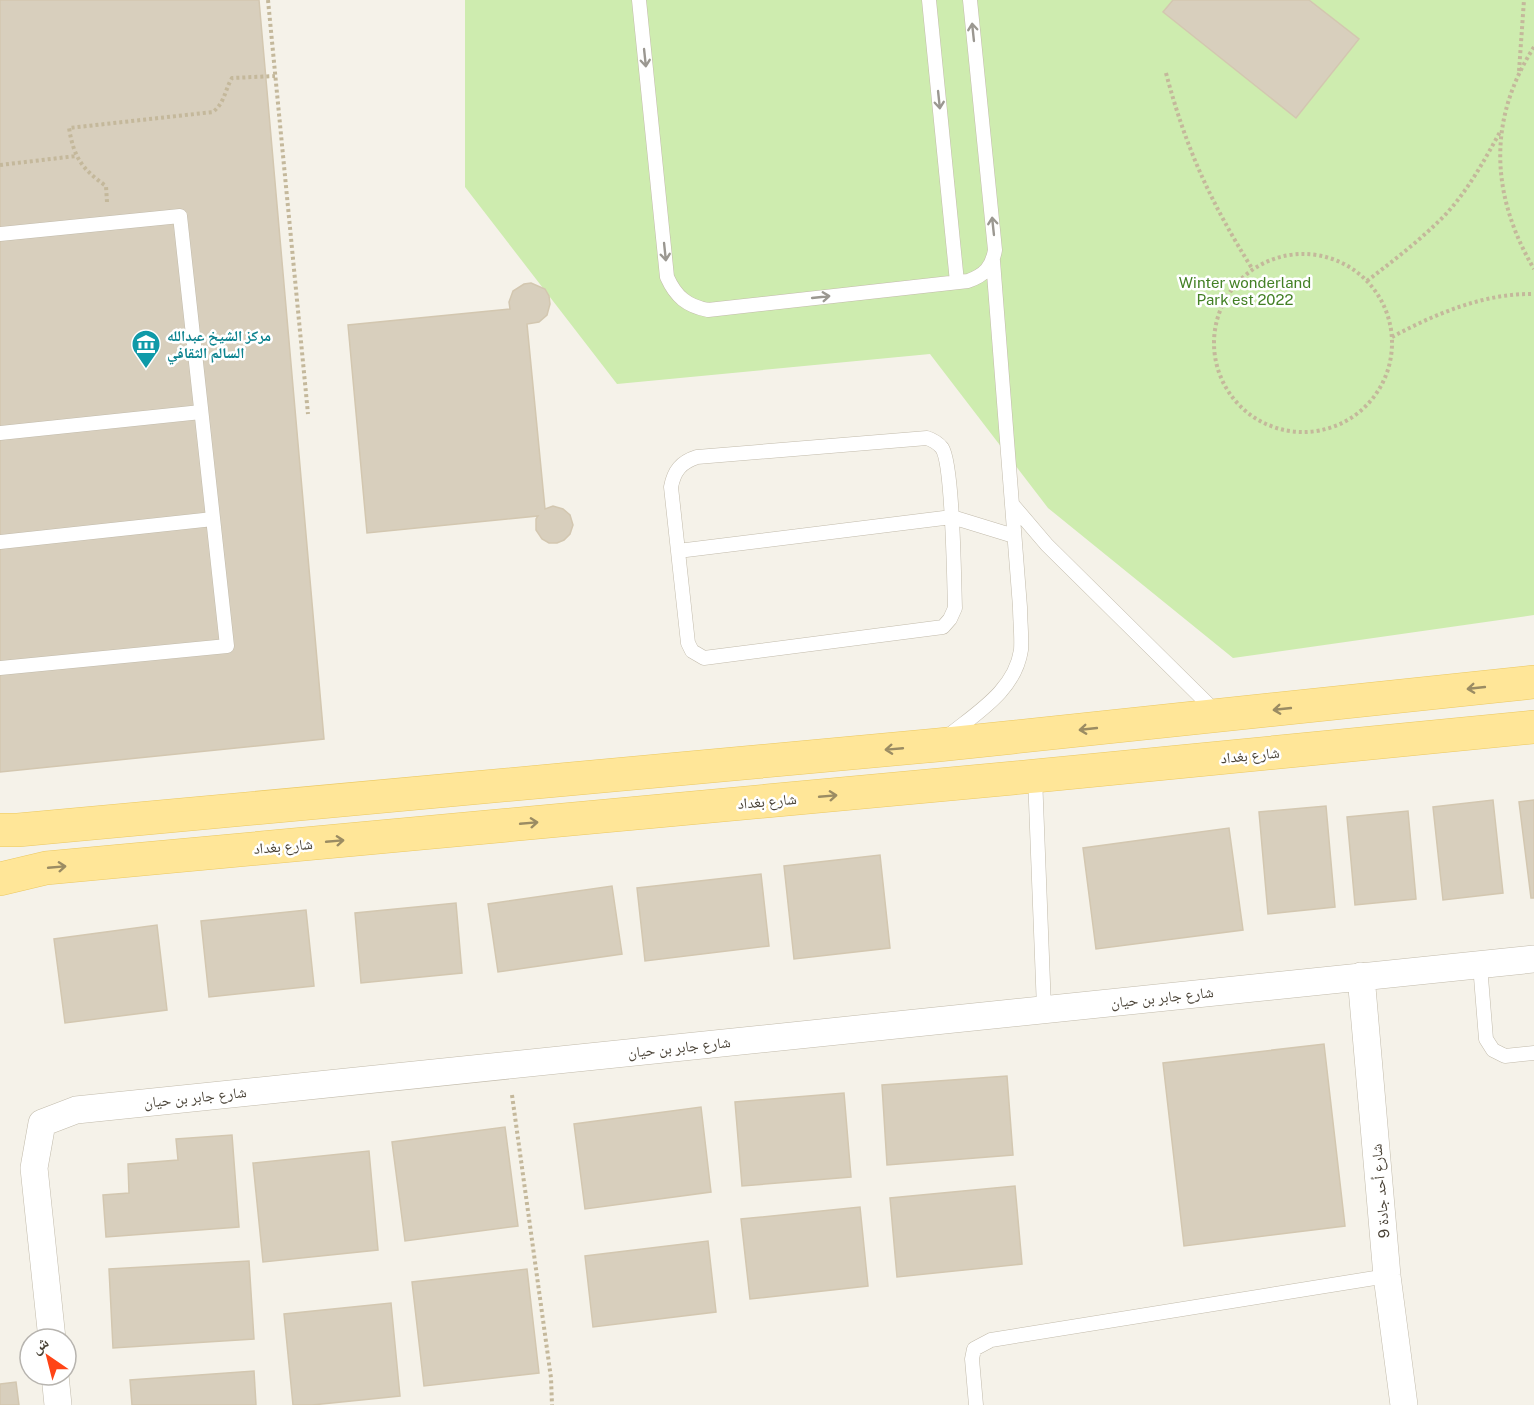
<svg xmlns="http://www.w3.org/2000/svg" width="1534" height="1405" viewBox="0 0 1534 1405" font-family="'Public Sans','Noto Naskh Arabic',sans-serif">
  <style>
    .green { fill: #ceecaf }
    .building { fill: #d8cfbd; stroke: #d3c7b0; stroke-width: 1.5 }
    .lines { fill: none; stroke-linecap: round; stroke-linejoin: round }
    .service-casing { stroke: #c2bbab; stroke-width: 15 }
    .minor-casing { stroke: #c2bbab; stroke-width: 28 }
    .primary-casing { stroke: #ebc861; stroke-width: 34 }
    .path { stroke: #c4b89b; stroke-width: 4; stroke-dasharray: 3 3; stroke-linecap: butt }
    .service { stroke: #fff; stroke-width: 14 }
    .minor { stroke: #fff; stroke-width: 27 }
    .primary { stroke: #ffe698; stroke-width: 33 }
    .oneway { stroke: #9b9891 }
    .oneway2 { stroke: #9b8c63 }
    .labels { text-anchor: middle; dominant-baseline: central; stroke-width: 5; stroke-linejoin: round; paint-order: stroke }
    .park-label { font-size: 15px; fill: #438025; stroke: #fff }
    .culture-label { font-size: 15px; font-weight: bold; fill: #0d838f; stroke: #fff; text-anchor: start }
    .street-label { font-size: 15px; fill: #4a4337; stroke: #fff }
  </style>
  <rect width="100%" height="100%" fill="#f5f2e9"/>
  <path class="green" d="M465 0H1534V615L1233 658 1048 508 930 354 617 384 465 187Z"/>
  <path class="building" d="M0 0H259L324 739 0 772Z
    M1173 0H1309L1359 39 1296 118 1163 12Z
    M531 283 545 289 549 296 550 304 547 315 539 322 527 324 545 509 553 506 563 509 570 515 573 525 570 534 564 540 557 543H549L542 539 536 530V519L538 516 367 533 348 325 510 309 509 302 513 291 524 284Z
    M1493 800 1503 893 1443 900 1433 807Z
    M1534 800V898H1531L1519 802Z
    M1326 806 1335 907 1268 914 1259 812Z
    M1408 811 1416 899 1355 905 1347 817Z
    M1229 828 1243 930 1096 949 1083 848Z
    M880 855 890 948 794 959 784 866Z
    M761 874 769 946 645 961 637 888Z
    M612 886 622 954 498 972 488 904Z
    M456 903 462 973 361 983 355 913Z
    M306 910 314 986 209 997 201 921Z
    M157 925 167 1010 65 1023 54 939Z
    M1324 1044 1345 1226 1184 1246 1163 1063Z
    M1007 1076 1013 1155 887 1165 882 1085Z
    M844 1093 851 1177 742 1186 735 1102Z
    M701 1107 711 1192 585 1209 574 1124Z
    M505 1127 518 1226 405 1241 392 1142Z
    M232 1135 239 1227 106 1237 103 1195 129 1193 128 1164 178 1160 176 1139Z
    M369 1151 378 1250 263 1262 253 1163Z
    M1015 1186 1022 1264 897 1277 890 1198Z
    M860 1207 868 1286 750 1299 741 1219Z
    M708 1241 716 1312 593 1327 585 1256Z
    M249 1261 254 1339 113 1348 109 1269Z
    M527 1269 539 1373 424 1386 412 1282Z
    M391 1303 400 1396 312 1405H293L284 1314Z
    M254 1371 256 1405H132L130 1380Z
    M16 1382 19 1405H0V1384Z"/>
  <g class="lines">
    <g class="service-casing">
      <path id="service" d="M639 0 667 277C676 297 687 306 708 310L968 281C985 275 992 267 995 250L970 0
        M929 0 957 282
        M0 234 180 216 227 646 0 668
        M0 433 201 412
        M927 438C933 440 938 443 942 448 953 464 954 582 955 608L950 619 943 627 704 658 692 651 688 643 671 487C674 471 681 462 697 457Z
        M1012 504 1047 545 1216 712
        M0 542 213 519
        M678 551 952 517 1014 536
        M947 737C976 713 1015 691 1021 650 1022 636 1020 621 1020 607L993 261
        M1035 776 1044 1009
        M1480 965 1486 1039 1493 1050 1505 1056 1534 1053
        M976 1405 972 1359 974 1349 991 1340 1387 1276"/>
    </g>
    <g class="minor-casing">
      <path id="minor" d="M1361 976 1387 1276 1404 1405
        M52 1339 34 1168 42 1123 76 1110 1534 959
        M55 1375 58 1405"/>
    </g>
    <g class="primary-casing">
      <path id="primary" d="M0 830H18L938 745 1534 682
        M0 879 46 868 1035 776 1534 727"/>
    </g>
    <path class="path" d="M268 0 308 414
      M1534 47C1487 120 1491 196 1534 269
      M1519 71 1524 0
      M1166 73C1186 149 1211 203 1253 270
      M0 165 76 156
      M107 202 106 186C82 169 74 158 69 128L213 112C225 102 224 92 232 78L275 76
      M1214 343a89 89 0 1 1 178 0a89 89 0 1 1-178 0Z
      M1367 281C1394 260 1422 239 1446 214 1468 190 1484 161 1500 132
      M1392 337C1435 314 1484 293 1534 294
      M512 1095 551 1378 552 1405"/>
    <use href="#service" class="service"/>
    <use href="#minor" class="minor"/>
    <use href="#primary" class="primary"/>
  </g>
  <defs><path id="oneway-shaft" d="M-6 0H5M1.5-3L5.5 0L1.5 3" fill="none" stroke-width="1.6" stroke-linecap="round" stroke-linejoin="round" transform="scale(1.5)"/></defs>
  <g class="oneway">
    <use href="#oneway-shaft" transform="translate(973 32) rotate(-96)"/>
    <use href="#oneway-shaft" transform="translate(645 58) rotate(84)"/>
    <use href="#oneway-shaft" transform="translate(939 100) rotate(84)"/>
    <use href="#oneway-shaft" transform="translate(993 226) rotate(-96)"/>
    <use href="#oneway-shaft" transform="translate(665 252) rotate(84)"/>
    <use href="#oneway-shaft" transform="translate(821 297) rotate(-6)"/>
  </g>
  <g class="oneway2">
    <use href="#oneway-shaft" transform="translate(1476 688) rotate(174)"/>
    <use href="#oneway-shaft" transform="translate(1282 709) rotate(174)"/>
    <use href="#oneway-shaft" transform="translate(1088 729) rotate(174)"/>
    <use href="#oneway-shaft" transform="translate(894 749) rotate(175)"/>
    <use href="#oneway-shaft" transform="translate(828 796) rotate(-5)"/>
    <use href="#oneway-shaft" transform="translate(529 823) rotate(-5)"/>
    <use href="#oneway-shaft" transform="translate(335 841) rotate(-5)"/>
    <use href="#oneway-shaft" transform="translate(57 867) rotate(-5)"/>
  </g>
  <defs>
    <g id="museum-pin" transform="scale(1.5)"><path d="M0 17L-7.5 6A9.5 9.5 0 1 1 7.5 6Z" fill="#0f9aa8" stroke="#fff"/><path d="M0-6L6-3V-2H-6V-3ZM-5-1h2V3h-2ZM-1-1h2V3h-2ZM3-1h2V3H3ZM-6 4H6V6H-6Z" fill="#fff"/></g>
  </defs>
  <g fill-rule="evenodd">
    <use href="#museum-pin" x="146" y="344"/>
  </g>
  <g class="labels">
    <g class="park-label">
      <text x="1245" y="282">Winter wonderland<tspan x="1245" dy="17">Park est 2022</tspan></text>
    </g>
    <g class="culture-label">
      <text x="167" y="335">مركز الشيخ عبدالله<tspan x="167" dy="17">السالم الثقافي</tspan></text>
    </g>
    <g class="street-label">
      <text transform="translate(1250 755) rotate(-6)">شارع بغداد</text>
      <text transform="translate(767 801) rotate(-5)">شارع بغداد</text>
      <text transform="translate(283 846) rotate(-5)">شارع بغداد</text>
      <text transform="translate(1162 997) rotate(-6)">شارع جابر بن حيان</text>
      <text transform="translate(679 1047) rotate(-6)">شارع جابر بن حيان</text>
      <text transform="translate(195 1097) rotate(-6)">شارع جابر بن حيان</text>
      <text transform="translate(1380 1191) rotate(-95)">شارع أحد جادة 9</text>
    </g>
  </g>
  <g transform="translate(48 1357) rotate(325)"><circle r="28" fill="#ffffff" stroke="#b7b4af" stroke-width="1.5"/>
  <path d="M0-4.5L10 22L0 15L-10 22Z" fill="#ff4416"/>
  <text y="-9" font-size="16" font-weight="bold" text-anchor="middle" fill="#4a4337">ش</text>
  </g>
</svg>
